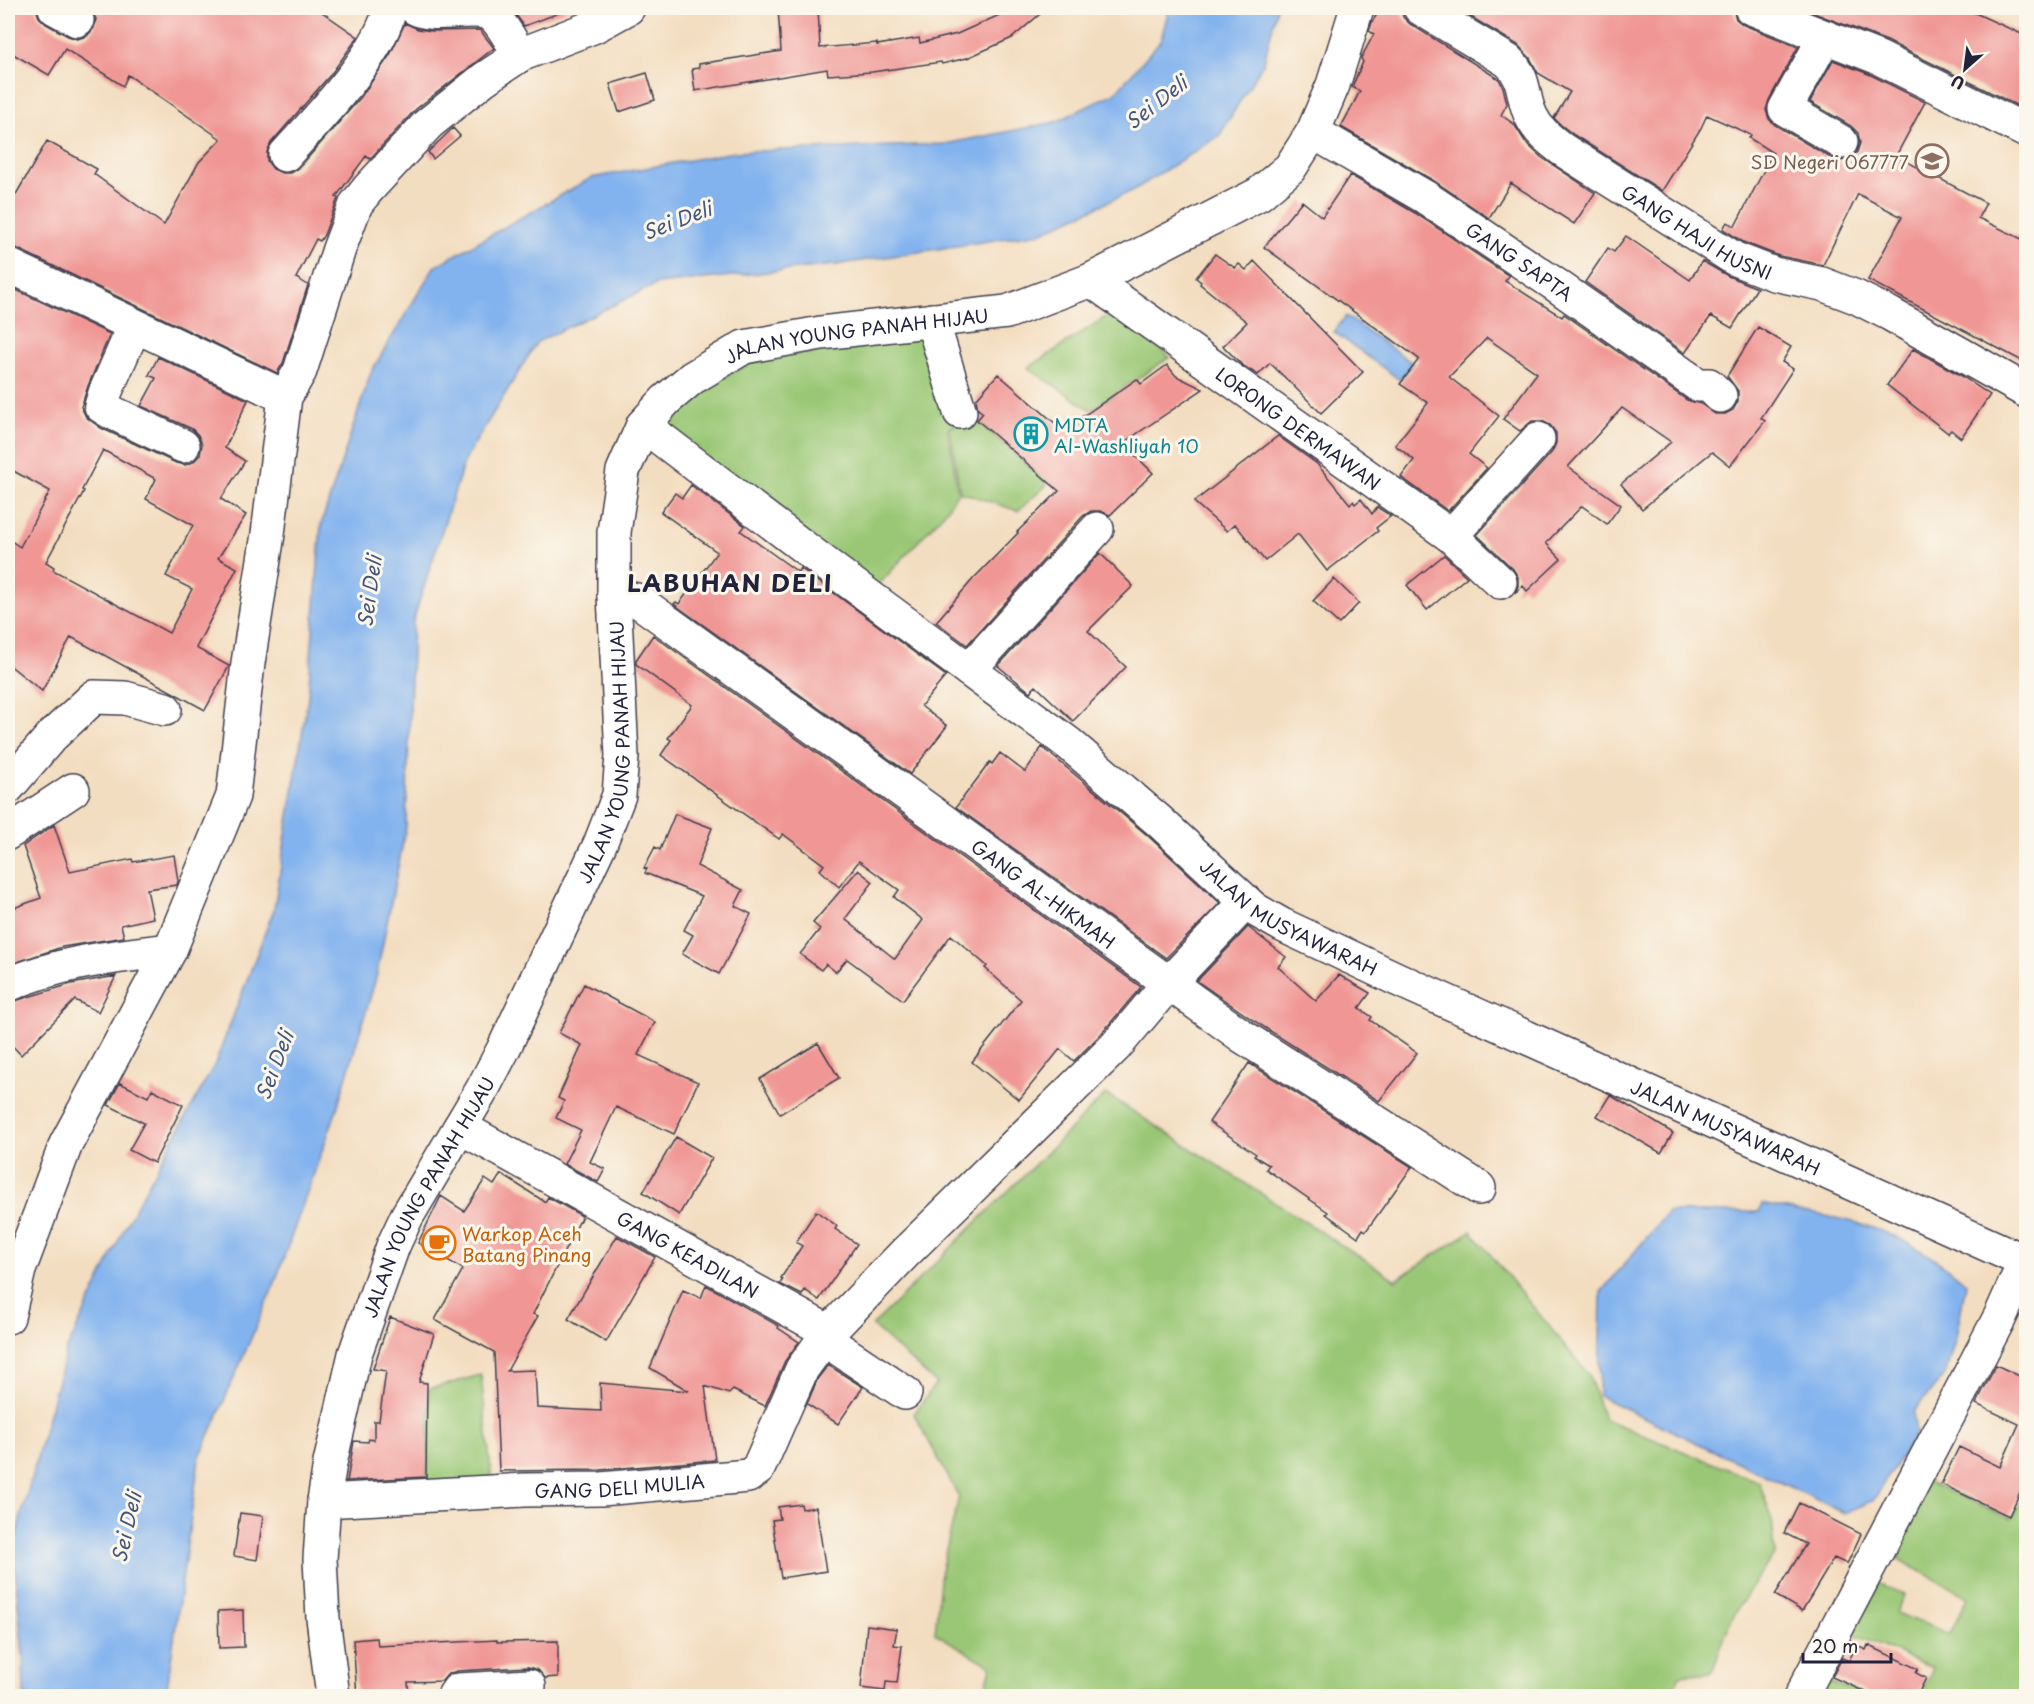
<svg xmlns="http://www.w3.org/2000/svg" width="2034" height="1704" viewBox="0 0 2034 1704" font-family="'Playpen Sans',sans-serif">
  <style>
    .green { fill: #9ac774; stroke: #5e7458; stroke-width: 1.5 }
    .water { fill: #83b3ee; stroke: #526a94; stroke-width: 1.5 }
    .building { fill: #f09795; fill-rule: evenodd }
    .lines { fill: none; stroke-linecap: round; stroke-linejoin: round }
    .minor-casing { stroke: #413e4f; stroke-width: 36 }
    .minor { stroke: #fff; stroke-width: 33 }
    .labels { text-anchor: middle; dominant-baseline: central; stroke-width: 6; stroke-linejoin: round; paint-order: stroke }
    .education-label { font-size: 18px; fill: #785e54; stroke: #fbf7ec; text-anchor: end }
    .street-label { font-size: 18px; fill: #22223b; stroke: #fbf7ec }
    .culture-label { font-size: 18px; fill: #0d838f; stroke: #fbf7ec; text-anchor: start }
    .food-label { font-size: 18px; fill: #c56008; stroke: #fbf7ec; text-anchor: start }
    .water-label { font-size: 20px; font-style: italic; fill: #44557a; stroke: #fbf7ec }
    .district-label { font-size: 24px; font-weight: bold; letter-spacing: 1.5px; fill: #22223b; stroke: #fbf7ec }
  </style>
  <rect width="100%" height="100%" fill="#fbf7ec"/>
  <filter id="ink" filterUnits="userSpaceOnUse"><feTurbulence type="fractalNoise" baseFrequency=".0167" numOctaves="2"/><feDisplacementMap in="SourceGraphic" scale="12" xChannelSelector="R" yChannelSelector="G"/><feConvolveMatrix kernelMatrix="1 2 1 2 8 2 1 2 1" color-interpolation-filters="sRGB"/></filter>
  <filter id="wash" filterUnits="userSpaceOnUse"><feTurbulence type="fractalNoise" baseFrequency=".008" numOctaves="4" result="noise"/><feDisplacementMap in="SourceGraphic" scale="24" xChannelSelector="R" yChannelSelector="G"/><feGaussianBlur stdDeviation="1.35" result="paint"/><feColorMatrix in="noise" values="0 0 0 0 0 0 0 0 0 0 0 0 0 0 0 0 0 1.4 0 .05"/><feComposite in="paint" operator="in"/></filter>
  <g filter="url(#wash)">
    <rect width="100%" height="100%" fill="#f3ddc0"/>
    <path class="green" d="M1113 312 1170 357 1091 410 1028 368Z
      M925 335 958 422 948 429 958 492 945 512 873 591 661 429 695 396 716 381 757 360Z
      M972 416 1048 484 1018 511 960 492 950 428Z
      M1106 1094 1396 1280 1471 1231 1589 1375 1604 1419 1759 1482 1772 1518 1775 1554 1755 1581 1730 1622 1712 1672 1680 1675 1670 1696H984L991 1666 935 1633 941 1570 959 1497 914 1414 936 1383 872 1326Z
      M481 1375 492 1482 427 1487 429 1389Z
      M1926 1481 2012 1519 2026 1491V1696H1920L1933 1668 1850 1633 1875 1581 1904 1595 1896 1613 1950 1634 1968 1597 1889 1554Z
      M1825 1680 1865 1696H1816Z"/>
    <path class="water" d="M1169 8H1277L1264 62 1219 136 1134 190 1040 233 835 265 657 284 537 342 465 459 413 621 406 827 376 978 336 1112 274 1285 199 1459 166 1696H24L23 1656 13 1546 66 1351 128 1221 215 1064 274 909 308 697 321 525 371 372 434 267 591 178 734 152 945 144 1056 122 1115 93 1161 40Z
      M1346 316 1412 363 1400 380 1334 332Z
      M1762 1204C1793 1211 1826 1215 1857 1223 1898 1234 1934 1256 1966 1283L1956 1337 1945 1375 1913 1412 1916 1433 1873 1501 1844 1513 1599 1396 1601 1292 1668 1212H1759Z"/>
    <g id="blocks">
      <path class="building" d="M8 8H36L39 17 46 24 68 36 77 39 87 36 94 28 96 19 90 8H316L358 37 331 74 271 143 267 152V161L273 169 282 173H291L299 168 361 97 390 55 405 23 418 29 432 31 480 30 494 48 416 109 370 159 366 156 336 197 338 198 324 235 320 241 316 239 296 278 308 285 283 363 277 373 16 248 8 246V208L47 141 97 169 94 174 164 225 199 162 221 139 128 75 123 86 65 49 49 75 8 51Z
        M511 8H567V10L524 26Z
        M778 8H818L820 48 877 43V45L919 38 920 43 957 34 1015 8H1047L1012 38 967 58 942 64 941 62 872 72 828 75 827 69 695 91 692 69 699 68V64L781 51Z
        M1381 8H1401L1403 17 1410 24 1499 79 1503 87 1507 104 1501 115 1514 124 1526 143 1541 157 1595 193 1574 224 1511 183 1489 218 1434 181 1341 127 1360 91 1352 87 1363 62 1361 58 1374 34 1369 31 1372 22Z
        M1456 8H1733L1736 19 1744 25 1798 47 1769 100 1766 110 1769 119 1775 125 1831 158 1840 161 1850 159 1857 152 1860 143 1858 133 1851 126 1810 102 1833 60 1871 75 1925 102 1896 156 1986 203 1978 218 2026 241V363L1868 280 1902 217 1858 194 1823 265 1779 256 1743 242 1723 229 1727 222 1735 226 1773 153 1749 138 1751 135 1707 115 1701 128 1662 191 1574 135 1561 125 1554 118 1570 92 1538 73 1530 58 1518 45Z
        M1801 8H1964L2026 36V110L1887 41Z
        M647 73 655 100 619 112 610 84Z
        M453 128 460 136 433 159 428 152Z
        M1350 175 1415 213 1509 276 1505 281 1562 317 1564 314 1687 400 1701 404 1715 414H1725L1733 410 1738 401V391L1727 376 1758 327 1791 347 1782 362 1793 369 1761 418 1765 421 1730 466 1712 452 1642 509 1621 484 1671 442 1622 408 1568 467 1621 505 1607 524 1582 506 1546 543 1561 559 1527 591 1523 586 1515 593 1518 586V577L1513 569 1477 535 1552 452 1556 443V433L1550 425 1542 421H1532L1520 431 1503 419 1537 373 1487 338 1449 377 1499 416 1469 454 1487 468 1448 511 1401 477 1414 460 1395 445 1428 403 1400 384 1419 359 1264 247 1302 201 1322 217Z
        M1626 236 1690 280 1702 261 1728 276 1757 288 1732 328 1711 316 1685 353 1585 282 1608 248 1614 252Z
        M1215 254 1235 268 1239 264 1246 270 1254 261 1363 372 1321 413 1270 363 1258 375 1242 365 1223 346 1247 322 1200 284 1201 282 1196 278Z
        M8 286 110 334 88 386 81 407 86 417 101 428 176 463 185 465 193 462 200 455 202 444 198 435 192 429 141 406 156 378 149 375 158 357 248 400 225 448 245 461 221 499 246 515 218 558 237 568 196 648 229 666 205 710 71 637 42 691 8 664V539L20 547 50 491 8 468ZM103 450 156 479 146 499 193 525 166 576 192 589 169 633 53 570 54 567 46 562 84 491 82 490Z
        M1913 349 1960 375 1990 395 1961 438 1951 430 1948 433 1887 385Z
        M1167 365 1176 376 1203 389 1123 443 1153 473 1110 515 1100 511H1091L1083 516 967 645 936 622 974 578 1018 533 1017 532 1059 491 977 420 983 413 978 409 976 399 998 374 1063 430 1137 379 1141 384Z
        M1278 436 1317 464 1350 504 1353 501 1355 504 1361 499 1372 514 1377 507 1391 516 1376 528 1378 531 1327 571 1298 534 1265 561 1235 524 1227 531 1194 502Z
        M691 485 745 526 741 531 798 572 800 568 946 676 921 706 947 726 910 774 674 604 676 602 679 604 717 552 661 512 675 493 682 498Z
        M1100 553 1133 586 1088 631 1126 667 1073 721 1036 686 1030 692 998 666Z
        M1444 555 1467 577 1427 610 1407 585Z
        M1334 579 1359 603 1339 624 1313 601Z
        M653 635 1141 987 1101 1034 1074 1061 1060 1049 1019 1100 972 1062 1021 1000 985 968 987 966 951 935 903 1000 847 959 836 972 826 964 821 970 800 954 820 929 813 923 858 870 873 882 845 919 895 959 923 920 894 897 899 890 859 861 839 887 820 870 824 865 783 834 779 839 661 755 671 740 668 738 692 705 636 664V660Z
        M1042 747 1147 835 1220 903 1166 958 956 807 990 762 992 764 1000 753 1025 772Z
        M675 814 712 828 697 866 743 890 735 906 751 914 719 974 682 954 693 935 684 930 702 896 645 873 647 869 644 868 655 847 660 850Z
        M54 825 70 872 132 859 133 862 174 855 178 881 177 885 147 889 153 918 121 925 124 937 62 947 8 965V910L41 898 23 846Z
        M1248 927 1286 957 1278 967 1316 1001 1339 975 1370 993 1359 1008 1372 1017 1370 1020 1417 1053 1379 1101 1253 1020 1197 981Z
        M116 976 98 1012 75 1000 21 1055 8 1041V1003L71 984Z
        M584 984 655 1022 638 1055 698 1082 674 1134 616 1107 590 1162 605 1169 598 1182 564 1164 581 1130 556 1118 564 1101 558 1098 582 1045 559 1033Z
        M818 1043 839 1078 780 1114 760 1079Z
        M1249 1063 1412 1167 1366 1231 1363 1229 1358 1237 1326 1214 1328 1212 1266 1169 1269 1165 1254 1156 1256 1154 1209 1122Z
        M120 1083 148 1097 152 1089 183 1105 154 1163 129 1150 144 1123 108 1105Z
        M1610 1095 1673 1133 1661 1153 1597 1116Z
        M676 1137 712 1158 679 1215 643 1192Z
        M501 1174 545 1202 548 1197 582 1216 533 1314 538 1316 507 1371 535 1370 537 1408 601 1411 600 1383 689 1391 650 1368 683 1290 701 1298 706 1285 779 1326 778 1328 799 1342 785 1361 765 1406 733 1390 729 1394 705 1386 715 1460 600 1470 499 1471 494 1352 435 1320 463 1269 418 1243 441 1196 464 1211 485 1179 494 1185Z
        M816 1211 837 1226 835 1229 857 1244 819 1300 805 1290 802 1295 780 1284 783 1279 781 1278 802 1246 796 1242Z
        M617 1236 655 1257 606 1342 568 1319Z
        M390 1317 434 1334 419 1382 427 1383 426 1477 347 1481 354 1441 368 1442 369 1439 374 1440V1421H379L386 1371 373 1369Z
        M828 1365 863 1387 838 1424 807 1404 818 1378Z
        M1996 1365 2026 1379V1479L2009 1516 1941 1484 1959 1447 2000 1467 2019 1424 1976 1404Z
        M1799 1503 1861 1534 1847 1564 1834 1558 1802 1611 1775 1595 1806 1544 1784 1533Z
        M801 1504 802 1509 816 1507 826 1571 781 1578 772 1520 780 1519 778 1507Z
        M240 1513 263 1516 257 1560 234 1556Z
        M243 1610 244 1647 219 1648 218 1611Z
        M867 1625 897 1629 894 1645 902 1646 897 1683 886 1682 885 1691 861 1688Z
        M377 1638 378 1646 497 1640V1642L558 1641V1677L545 1678 538 1670 528 1667 457 1671 448 1674 442 1681 408 1682 409 1696H357L353 1640Z
        M1856 1645 1866 1650 1868 1645 1918 1669 1916 1673 1926 1678 1917 1696H1874L1832 1677 1842 1658 1849 1661Z"/>
    </g>
  </g>
  <g filter="url(#ink)">
    <use href="#blocks" fill-opacity="0" stroke="#413e4f" stroke-width="1.5"/>
    <g class="lines">
      <g class="minor-casing">
        <g id="minor">
          <path d="M55 8 77 20"/>
          <path d="M415 8C437 20 477 3 493 16 501 22 514 46 520 55"/>
          <path id="s1" d="M1420 8 1508 61C1527 79 1521 95 1531 116 1538 131 1550 140 1563 150L1735 259 1774 274 1822 284 1856 297 1890 314 2026 391"/>
          <path d="M1751 8 1879 58 2026 131"/>
          <path d="M1825 37 1785 109 1841 142"/>
          <path id="s2" d="M1313 132 1425 197 1556 285 1698 385H1709L1720 396"/>
          <path d="M285 155C317 119 381 54 390 8"/>
          <path d="M8 265 285 397"/>
          <path id="s3" d="M1091 280 1451 536 1500 582"/>
          <path d="M932 320 960 412"/>
          <path d="M134 327 105 393 101 406 109 411 183 446"/>
          <path id="s4" d="M643 425 847 580 1068 743 1159 821 1254 909 1282 925 1397 979 2026 1262"/>
          <path d="M1451 536 1538 439"/>
          <path id="s5" d="M614 595 637 600 1242 1036 1479 1188"/>
          <path d="M969 670 1097 529"/>
          <path d="M8 787 51 737 94 697 125 698 165 709"/>
          <path d="M8 833 73 790"/>
          <path d="M8 985C59 962 114 957 170 950"/>
          <path id="s6" d="M460 1127 829 1332 833 1345 905 1393"/>
          <path d="M8 1317 19 1270 66 1144 170 950 233 796 248 663 268 534 285 397 300 371 339 249 356 204 368 189 428 124 484 79 520 55 595 26 628 8"/>
          <path id="s7" d="M324 1501 525 1490 601 1489 748 1476 758 1469 802 1369 829 1332 904 1254 1115 1047 1169 983 1246 902"/>
          <path id="s8" d="M333 1696 323 1618 320 1559 324 1501 330 1463 355 1354 393 1246 407 1216 482 1090 503 1050 600 844 619 795 622 756 614 595V532L623 471 643 425 666 400 692 378 744 347 821 333 1007 312 1091 280 1259 194 1290 168 1313 132 1333 85 1357 8"/>
          <path d="M454 1696 458 1690 529 1686"/>
          <path d="M1801 1696 2001 1315 2026 1259"/>
        </g>
      </g>
      <use href="#minor" class="minor"/>
    </g>
  </g>
  <defs>
    <g id="school-ring" transform="scale(1.725)"><circle r="9.5" fill="#fbf7ec" stroke="#8d6e63" stroke-width="1.5"/><path d="M0-5L7-2L0 1L-7-2ZM-4 1L0 2.5L4 1V4Q0 6-4 4Z" fill="#8d6e63"/></g>
    <g id="building-ring" transform="scale(1.725)"><circle r="9.5" fill="#fbf7ec" stroke="#0f9aa8" stroke-width="1.5"/><path d="M-4-6H4V6H1V3H-1V6H-4ZM-2.5-4.3h1.7v1.8h-1.7ZM.8-4.3h1.7v1.8H.8ZM-2.5-1h1.7V.8h-1.7ZM.8-1h1.7V.8H.8Z" fill="#0f9aa8"/></g>
    <g id="cafe-ring" transform="scale(1.725)"><circle r="9.5" fill="#fbf7ec" stroke="#e8710a" stroke-width="1.5"/><path d="M-5.5-4.5H6V0H3Q3 3.5 0 3.5H-2.5Q-5.5 3.5-5.5 0ZM3-3.2v2h1.7v-2ZM-6 4.5H4V6H-6Z" fill="#e8710a"/></g>
  </defs>
  <g fill-rule="evenodd">
    <use href="#school-ring" x="1932" y="161"/>
    <use href="#building-ring" x="1031" y="434"/>
    <use href="#cafe-ring" x="439" y="1243"/>
  </g>
  <g class="labels">
    <g class="education-label">
      <text x="1909" y="161">SD Negeri 067777</text>
    </g>
    <g class="street-label">
      <text stroke="none"><textPath href="#s1" startOffset="368">GANG HAJI HUSNI</textPath></text>
      <text stroke="none"><textPath href="#s2" startOffset="244">GANG SAPTA</textPath></text>
      <text stroke="none"><textPath href="#s8" startOffset="1582">JALAN YOUNG PANAH HIJAU</textPath></text>
      <text stroke="none"><textPath href="#s3" startOffset="255">LORONG DERMAWAN</textPath></text>
      <text stroke="none"><textPath href="#s8" startOffset="1006">JALAN YOUNG PANAH HIJAU</textPath></text>
      <text stroke="none"><textPath href="#s5" startOffset="525">GANG AL-HIKMAH</textPath></text>
      <text stroke="none"><textPath href="#s4" startOffset="814">JALAN MUSYAWARAH</textPath></text>
      <text stroke="none"><textPath href="#s4" startOffset="1300">JALAN MUSYAWARAH</textPath></text>
      <text stroke="none"><textPath href="#s8" startOffset="520">JALAN YOUNG PANAH HIJAU</textPath></text>
      <text stroke="none"><textPath href="#s6" startOffset="261">GANG KEADILAN</textPath></text>
      <text stroke="none"><textPath href="#s7" startOffset="296">GANG DELI MULIA</textPath></text>
    </g>
    <g class="culture-label">
      <text x="1054" y="424">MDTA<tspan x="1054" dy="21">Al-Washliyah 10</tspan></text>
    </g>
    <g class="food-label">
      <text x="462" y="1233">Warkop Aceh<tspan x="462" dy="21">Batang Pinang</tspan></text>
    </g>
    <g class="water-label">
      <text transform="translate(1156 102) rotate(-38)">Sei Deli</text>
      <text transform="translate(677 220) rotate(-21)">Sei Deli</text>
      <text transform="translate(369 591) rotate(-82)">Sei Deli</text>
      <text transform="translate(274 1065) rotate(-69)">Sei Deli</text>
      <text transform="translate(126 1527) rotate(-77)">Sei Deli</text>
    </g>
    <g class="district-label">
      <text x="730" y="582">LABUHAN DELI</text>
    </g>
  </g>
  <rect width="2034" height="1704" fill="none" stroke="#fbf7ec" stroke-width="30"/>
  <g transform="translate(1965 69) rotate(208)" stroke="#fbf7ec" stroke-width="4.5" paint-order="stroke">
  <path d="M0-4.5L10 22L0 15L-10 22Z" fill="#22223b"/>
  <text y="-9" font-size="16" font-weight="bold" text-anchor="middle" fill="#22223b">U</text>
  </g>
  <path d="M1803 1653v9h88v-9" fill="none" stroke="#22223b" stroke-width="3"/>
  <text x="1812" y="1653" font-size="18" fill="#22223b" stroke="#fbf7ec" stroke-width="4.5" paint-order="stroke">20 m</text>
</svg>
